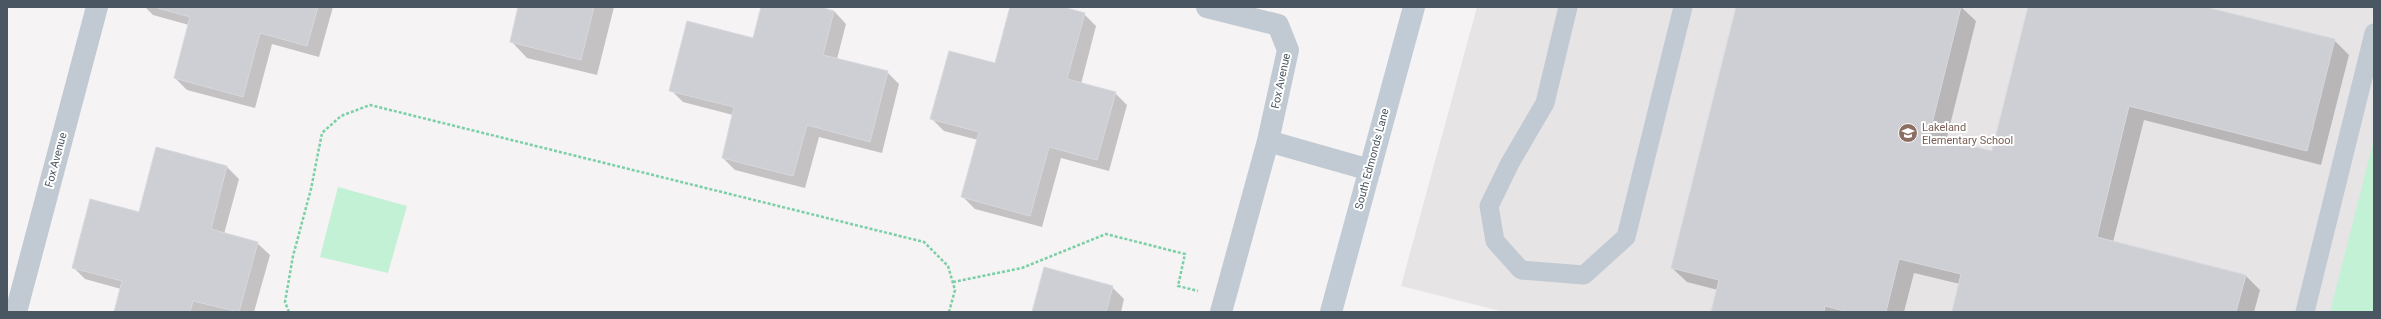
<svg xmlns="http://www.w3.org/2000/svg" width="2381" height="319" viewBox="0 0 2381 319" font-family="Roboto,sans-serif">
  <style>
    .education { fill: #e6e4e5 }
    .green { fill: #c3f1d5 }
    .shadow { fill: #0003 }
    .building { fill: #cdcfd5; stroke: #d7d9de }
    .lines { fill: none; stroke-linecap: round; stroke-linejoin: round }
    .path { stroke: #7ad0a6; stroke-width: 2.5; stroke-dasharray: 3 2; stroke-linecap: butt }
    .lane { stroke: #c1cad2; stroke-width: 19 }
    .street { stroke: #c1cad2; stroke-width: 22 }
    .secondary { stroke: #c1cbd6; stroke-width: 22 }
    .labels { text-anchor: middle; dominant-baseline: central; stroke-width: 4; stroke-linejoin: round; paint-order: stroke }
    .street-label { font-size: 11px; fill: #4a5661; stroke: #fff }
    .education-label { font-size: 11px; fill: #785e54; stroke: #fff; text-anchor: start }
  </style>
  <rect width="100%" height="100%" fill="#f5f3f3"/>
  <path class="education" d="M1477 7H2374V260L2361 312H1504L1401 286Z"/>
  <path class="green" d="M2374 139V312H2330Z
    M338 187 407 206 388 273 320 257Z"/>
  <path class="shadow" d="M145 7H333L319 57 272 44 255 108 187 90 175 78 189 25 153 15Z
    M520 7H614L597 75 527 58 511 41Z
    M762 7H816L834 11 846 24 837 59 887 72 899 84 882 153 819 137 805 188 735 170 723 158 733 115 683 102 671 90 754 39Z
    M1011 7H1059L1084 14 1096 26 1081 84 1115 93 1127 105 1109 171 1061 158 1042 227 975 209 963 197 978 140 944 131 932 119 996 65Z
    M1737 7H1961L1976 21 1946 141 1992 152 2029 7H2200L2334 40 2349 55 2321 165 2144 120 2113 242 2245 275 2260 290 2254 312H1953L1960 284 1914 273 1904 312H1712L1718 290 1687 282 1672 268Z
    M227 167 239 179 224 234 257 243 270 255 254 312H115L121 289 85 279 73 267 140 213Z
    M1112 287 1124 299 1121 312H1033Z"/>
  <path class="building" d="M154 7H318L307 46 260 33 243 97 174 78 190 17Z
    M518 7H594L581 60 510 42Z
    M761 7H820L834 11 823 55 888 71 870 142 807 125 793 176 722 158 734 107 669 91 687 21 753 38Z
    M1010 7H1063L1085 13 1067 79 1116 92 1097 160 1049 147 1030 216 961 197 979 132 930 119 949 51 995 63Z
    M1736 7H1961L1929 136 1992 151 2028 7H2205L2335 39 2307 151 2129 106 2097 237 2246 275 2236 312H1952L1961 274 1899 259 1886 312H1848L1825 306 1824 312H1711L1719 280 1671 268Z
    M156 147 227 166 211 229 258 242 239 312 193 301 190 312H114L122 281 72 268 90 199 139 212Z
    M1044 267 1113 286 1106 312H1032Z"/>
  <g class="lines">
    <path class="path" d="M953 282 1022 268 1106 234 1185 254 1178 286 1198 291
      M289 312 285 302 293 256 311 189 322 133 341 116 370 105 924 242 948 266 955 290 949 312"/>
    <path class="lane" d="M1568 7 1545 103 1510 163 1489 206 1495 241 1521 270 1584 275 1626 237 1683 7
      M2305 312 2374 33"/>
    <path class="street" d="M1207 7 1278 25 1288 50 1268 141 1221 312
      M1268 141 1370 170
      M16 312 97 7"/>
    <path class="secondary" d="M1331 312 1414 7"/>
  </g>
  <defs>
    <g id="school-disc" transform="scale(1)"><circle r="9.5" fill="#8d6e63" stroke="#fff"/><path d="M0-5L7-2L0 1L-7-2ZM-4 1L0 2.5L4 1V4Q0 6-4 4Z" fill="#fff"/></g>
  </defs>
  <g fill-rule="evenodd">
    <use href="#school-disc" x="1908" y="133"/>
  </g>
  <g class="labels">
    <g class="street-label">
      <text transform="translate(1281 81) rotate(-78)">Fox Avenue</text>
      <text transform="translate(1372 159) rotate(-75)">South Edmonds Lane</text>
      <text transform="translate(56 160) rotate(-75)">Fox Avenue</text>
    </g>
    <g class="education-label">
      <text x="1922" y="127">Lakeland<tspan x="1922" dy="13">Elementary School</tspan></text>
    </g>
  </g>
  <rect width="2381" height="319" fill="none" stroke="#4a5661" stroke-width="16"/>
</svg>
